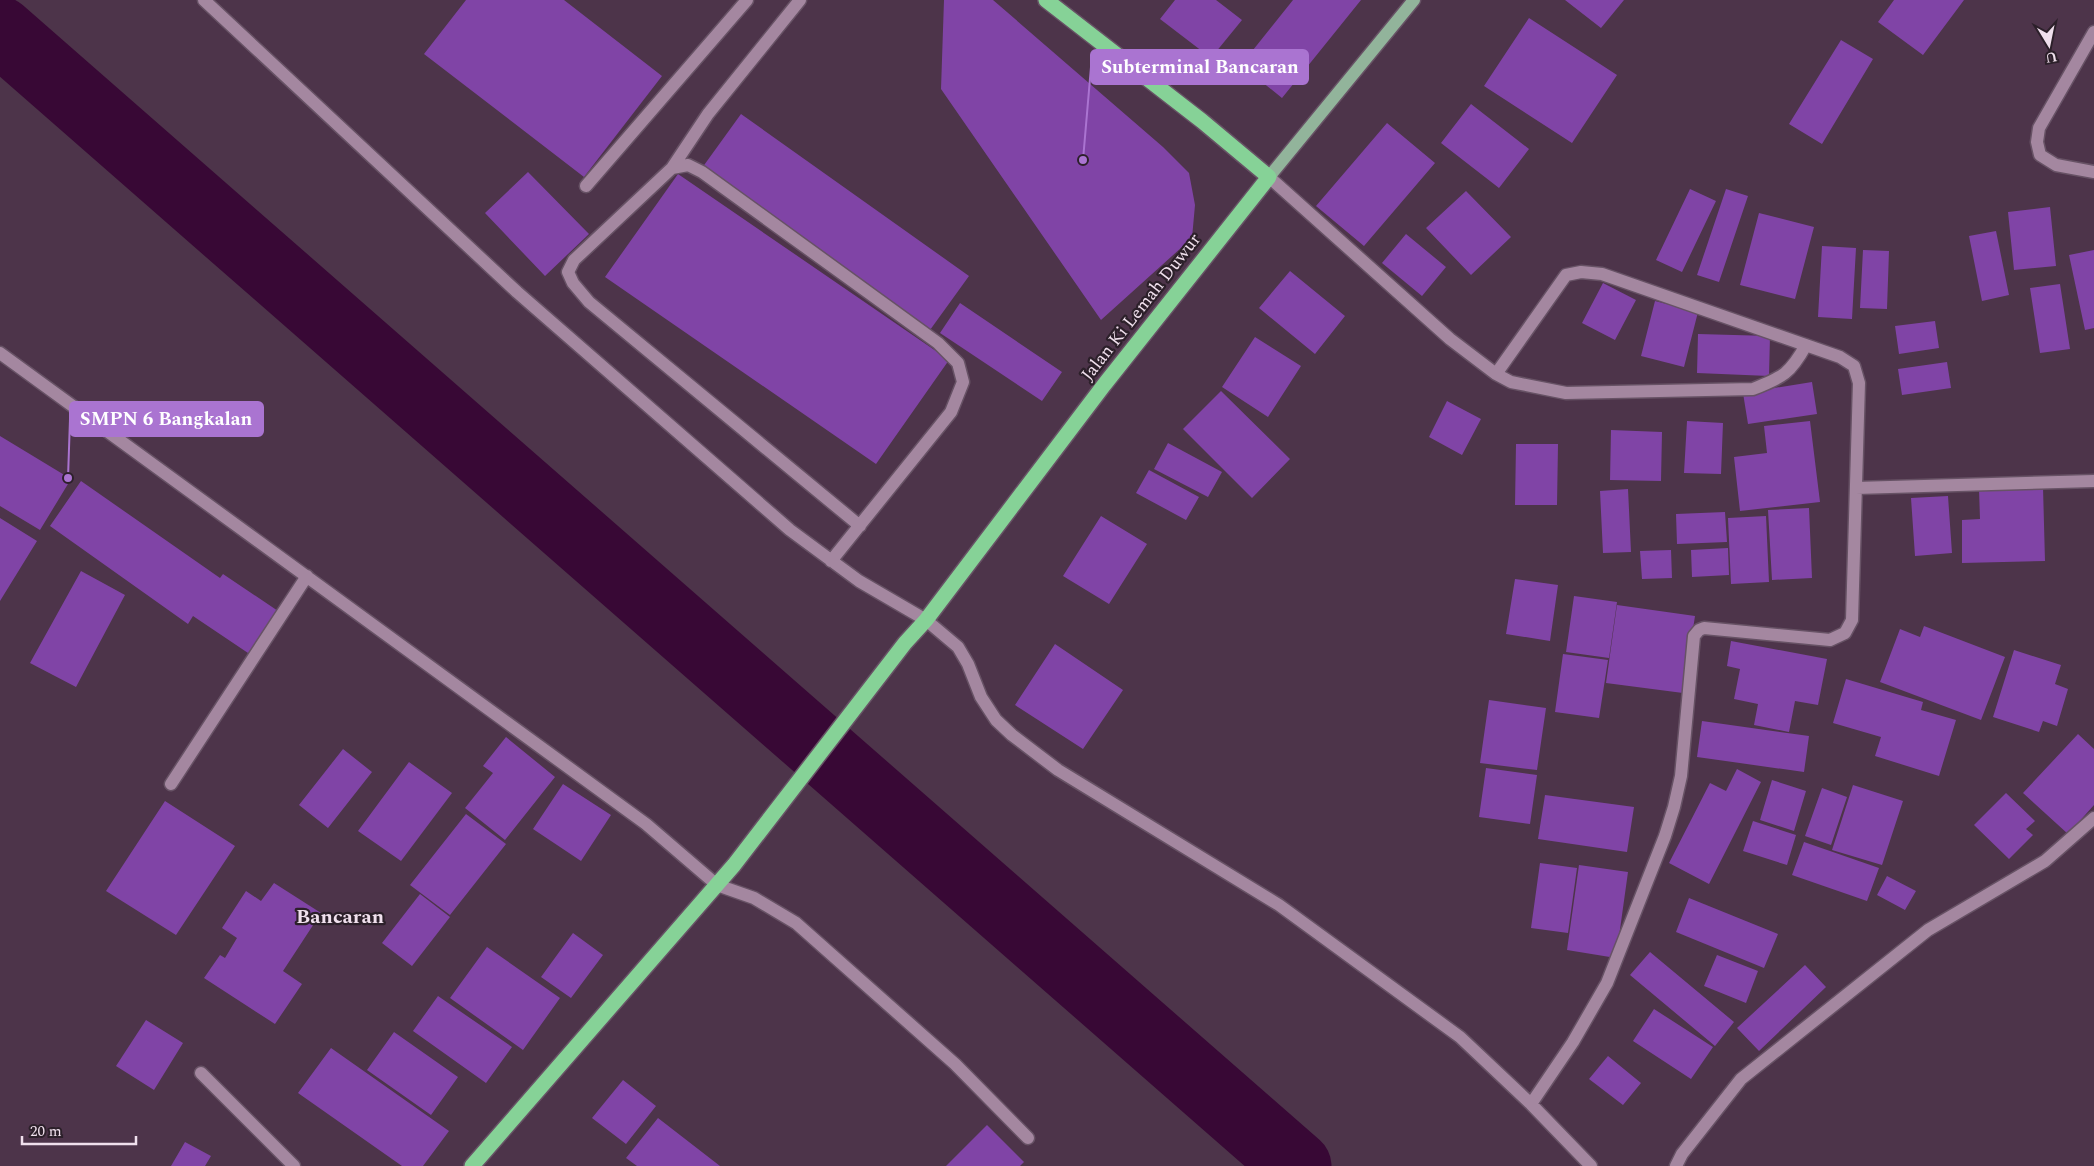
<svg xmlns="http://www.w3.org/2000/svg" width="2094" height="1166" viewBox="0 0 2094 1166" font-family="Spectral,serif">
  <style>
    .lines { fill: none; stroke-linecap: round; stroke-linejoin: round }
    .river { stroke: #380835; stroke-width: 69 }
    .building { fill: #8044a6 }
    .minor-casing { stroke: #675265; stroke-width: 15 }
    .major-casing { stroke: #675265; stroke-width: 15 }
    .highway-casing { stroke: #675265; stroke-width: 18 }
    .minor { stroke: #a487a0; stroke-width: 12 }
    .major { stroke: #92b49b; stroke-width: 12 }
    .highway { stroke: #86d297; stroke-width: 15 }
    .labels { text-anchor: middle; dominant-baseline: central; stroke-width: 4.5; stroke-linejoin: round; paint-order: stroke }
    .street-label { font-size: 18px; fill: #f0e0ed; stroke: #2c202a }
    .quarter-label { font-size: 20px; font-weight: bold; fill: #f0e0ed; stroke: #2c202a }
    .leader { fill: none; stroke: #aa74d1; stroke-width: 2 }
    .callout-dot { fill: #aa74d1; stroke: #2c202a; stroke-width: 2 }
    .callout { fill: #aa74d1; stroke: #aa74d1; stroke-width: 2 }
    .callout-label { font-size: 19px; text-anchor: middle; font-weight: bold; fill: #fff }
  </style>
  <rect width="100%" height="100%" fill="#4d344a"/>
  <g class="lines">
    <path class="river" d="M0 31 1297 1166"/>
  </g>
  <path class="building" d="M466 0H564L662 76 584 177 424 54Z
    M944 0H993L1163 147 1189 173 1195 205 1192 238 1101 320 941 89Z
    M1175 0H1216L1242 20 1211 58 1160 19Z
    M1293 0H1361L1282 98 1241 65Z
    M1565 0H1624L1601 28Z
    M1894 0H1964L1923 55 1878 22Z
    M1529 18 1617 75 1572 143 1484 86Z
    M1841 40 1873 59 1822 144 1789 124Z
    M1471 104 1529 149 1499 188 1441 143Z
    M741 114 969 276 930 330 702 168Z
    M1387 123 1435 163 1364 246 1316 206Z
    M528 172 589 234 545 276 485 213Z
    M678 174 949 360 876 464 605 277Z
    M1690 189 1716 201 1682 272 1656 260Z
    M1726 189 1748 196 1719 282 1697 275Z
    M1466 191 1511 237 1471 275 1426 228Z
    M2050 207 2056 266 2014 270 2008 212Z
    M1759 213 1814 227 1795 299 1740 285Z
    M1996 231 2009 295 1982 301 1969 236Z
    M1406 234 1446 267 1422 296 1382 263Z
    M1822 246 1856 248 1852 319 1818 317Z
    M1863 250 1889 251 1887 309 1860 308Z
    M2094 250V328L2085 330 2069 255Z
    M1290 271 1345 316 1315 354 1259 308Z
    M1603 283 1636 300 1615 340 1582 323Z
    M2060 284 2070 349 2040 353 2030 288Z
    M1655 301 1698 312 1684 367 1641 356Z
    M960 303 1062 372 1042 401 940 333Z
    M1935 321 1939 348 1899 354 1895 326Z
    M1698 334 1770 336 1769 376 1697 373Z
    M1255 337 1301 366 1268 417 1222 387Z
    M1947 362 1951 388 1902 395 1898 369Z
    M1812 382 1817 414 1748 424 1743 393Z
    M1221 391 1290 459 1252 498 1183 429Z
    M1447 401 1481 419 1462 455 1429 437Z
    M1687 421 1723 423 1721 474 1684 473Z
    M1810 421 1820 502 1740 511 1734 457 1767 453 1764 426Z
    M1611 430 1662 432 1661 481 1610 480Z
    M0 436 71 479 40 530 0 506Z
    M1168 443 1222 472 1208 497 1154 469Z
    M1516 444H1558L1557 505H1515Z
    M1149 470 1199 497 1186 520 1136 493Z
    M81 481 220 578 223 574 281 613 251 655 193 616 188 624 50 526Z
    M2043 487 2045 561 1962 563V520L1980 519 1979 489Z
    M1628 489 1631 552 1603 553 1600 491Z
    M1948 496 1952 553 1915 556 1911 498Z
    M1809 508 1812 578 1772 580 1768 510Z
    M1725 512 1727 542 1677 544 1676 514Z
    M1101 516 1147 544 1109 604 1063 576Z
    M1766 516 1769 582 1731 584 1728 518Z
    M0 518 37 541 0 601Z
    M1728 548 1729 575 1692 577 1691 550Z
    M1671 550 1672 578 1642 579 1640 551Z
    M81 571 125 595 76 687 30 663Z
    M1515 579 1558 585 1550 641 1506 634Z
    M1574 596 1617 602 1609 658 1566 652Z
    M1617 605 1695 616 1683 693 1606 683Z
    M1924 626 2005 657 1981 720 1880 682 1900 629 1920 637Z
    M1731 641 1827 659 1818 705 1795 701 1789 732 1754 725 1758 704 1734 699 1740 669 1727 666Z
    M1055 644 1123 690 1083 749 1015 705Z
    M2014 650 2061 665 2055 684 2068 689 2057 726 2043 721 2039 732 1993 717Z
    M1563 654 1608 660 1599 718 1555 712Z
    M1846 679 1923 702 1921 710 1956 720 1939 776 1875 756 1881 737 1833 723Z
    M1489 700 1546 708 1537 770 1480 763Z
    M1702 721 1809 736 1804 772 1697 757Z
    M2078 734 2094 749V805L2068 834 2023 793Z
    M506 737 555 777 505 840 465 808 493 773 483 766Z
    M343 749 372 772 328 828 299 805Z
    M409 762 452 793 401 861 358 831Z
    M1486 768 1537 775 1530 824 1479 817Z
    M1737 769 1761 782 1709 884 1669 863 1710 783 1726 791Z
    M1772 780 1806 791 1794 831 1760 820Z
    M563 784 611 815 581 861 533 829Z
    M1853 785 1903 801 1882 865 1832 850Z
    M1822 788 1847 797 1831 845 1805 836Z
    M2006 793 2035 821 2026 829 2033 835 2009 859 1974 825Z
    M1545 795 1634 807 1627 852 1538 839Z
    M165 801 235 846 176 935 106 891Z
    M466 814 506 844 450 915 410 885Z
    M1753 821 1796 835 1787 865 1743 851Z
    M1804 842 1879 868 1867 901 1792 875Z
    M1540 863 1577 868 1568 933 1531 928Z
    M1579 865 1628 872 1616 958 1567 950Z
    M1887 876 1916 891 1905 910 1877 895Z
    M274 883 321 913 283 971 302 984 275 1024 204 978 220 955 225 958 237 938 222 928 246 891 261 901Z
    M420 894 450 917 412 966 382 943Z
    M1689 898 1778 934 1764 968 1676 932Z
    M573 933 603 955 571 998 541 977Z
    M487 947 560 998 523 1050 450 998Z
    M1650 952 1734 1022 1715 1046 1630 975Z
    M1717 955 1758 971 1746 1003 1704 986Z
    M1805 965 1826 987 1759 1051 1737 1028Z
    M438 996 512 1047 486 1083 413 1031Z
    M1654 1009 1713 1047 1691 1079 1633 1041Z
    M146 1020 183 1043 154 1090 116 1066Z
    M394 1032 458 1077 431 1115 367 1070Z
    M331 1048 449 1131 423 1166H402L298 1093Z
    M1608 1056 1641 1083 1623 1105 1589 1079Z
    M623 1080 656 1106 626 1144 592 1118Z
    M658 1118 720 1166H637L626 1158Z
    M987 1125 1024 1162 1020 1166H946Z
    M185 1142 211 1156 205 1166H171Z"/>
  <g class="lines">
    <g class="minor-casing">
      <path id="minor" d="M204 0 517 292 790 530 859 581 926 620 958 647 968 664 981 697 996 720 1012 735 1058 770 1279 905 1460 1037 1531 1104 1591 1166
        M2094 32 2039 128 2037 142 2040 155 2056 165 2094 172
        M672 168 708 114 800 0
        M1269 177 1450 339 1496 374 1511 382 1566 393 1753 389C1783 377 1790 374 1806 345
        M586 186 747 0
        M0 353 646 824 717 885 754 898 796 923 955 1064 1028 1138
        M1496 374 1566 275 1581 272 1602 274 1840 357 1854 366 1859 383 1852 620 1845 633 1830 640 1704 628 1699 630 1694 636 1681 776 1674 807 1665 836 1607 983 1573 1042 1531 1104
        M1856 488 2094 481
        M831 561 951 412 963 382 958 363 938 343 702 172 688 165 672 168 574 260 568 272 573 283 589 302 860 526
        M171 784 307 576
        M201 1073 294 1166
        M1676 1166 1682 1154 1741 1079 1928 930 2045 861 2094 818"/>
    </g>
    <g class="major-casing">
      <path id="major" d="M1269 177 1414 0"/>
    </g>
    <g class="highway-casing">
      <path id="highway" d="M472 1166 734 865 905 643 926 620 1104 385 1269 177 1202 121 1046 0"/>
    </g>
    <use href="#minor" class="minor"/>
    <use href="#major" class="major"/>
    <use href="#highway" class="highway"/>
  </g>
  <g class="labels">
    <g class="street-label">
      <text transform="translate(1141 307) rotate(-52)">Jalan Ki Lemah Duwur</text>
    </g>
    <g class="quarter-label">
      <text x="340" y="917">Bancaran</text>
    </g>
  </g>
  <path class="leader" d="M1083 160L1091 67M68 478L70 419"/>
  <g class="callout-dot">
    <circle cx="1083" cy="160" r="5"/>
    <circle cx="68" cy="478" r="5"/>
  </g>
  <g class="callout">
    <rect x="1091" y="50" width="217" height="34" rx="5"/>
    <rect x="70" y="402" width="193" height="34" rx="5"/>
  </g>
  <g class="callout-label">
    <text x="1200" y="73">Subterminal Bancaran</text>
    <text x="166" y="425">SMPN 6 Bangkalan</text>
  </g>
  <g transform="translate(2049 45) rotate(170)" stroke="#2c202a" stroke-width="4" paint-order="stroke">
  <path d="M0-4L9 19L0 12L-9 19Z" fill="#f0e0ed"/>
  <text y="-8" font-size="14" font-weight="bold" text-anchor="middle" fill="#f0e0ed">U</text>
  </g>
  <path d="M22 1136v8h114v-8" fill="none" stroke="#f0e0ed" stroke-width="2.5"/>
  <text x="30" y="1136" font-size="15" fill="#f0e0ed" stroke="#2c202a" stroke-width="4" paint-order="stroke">20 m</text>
</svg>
